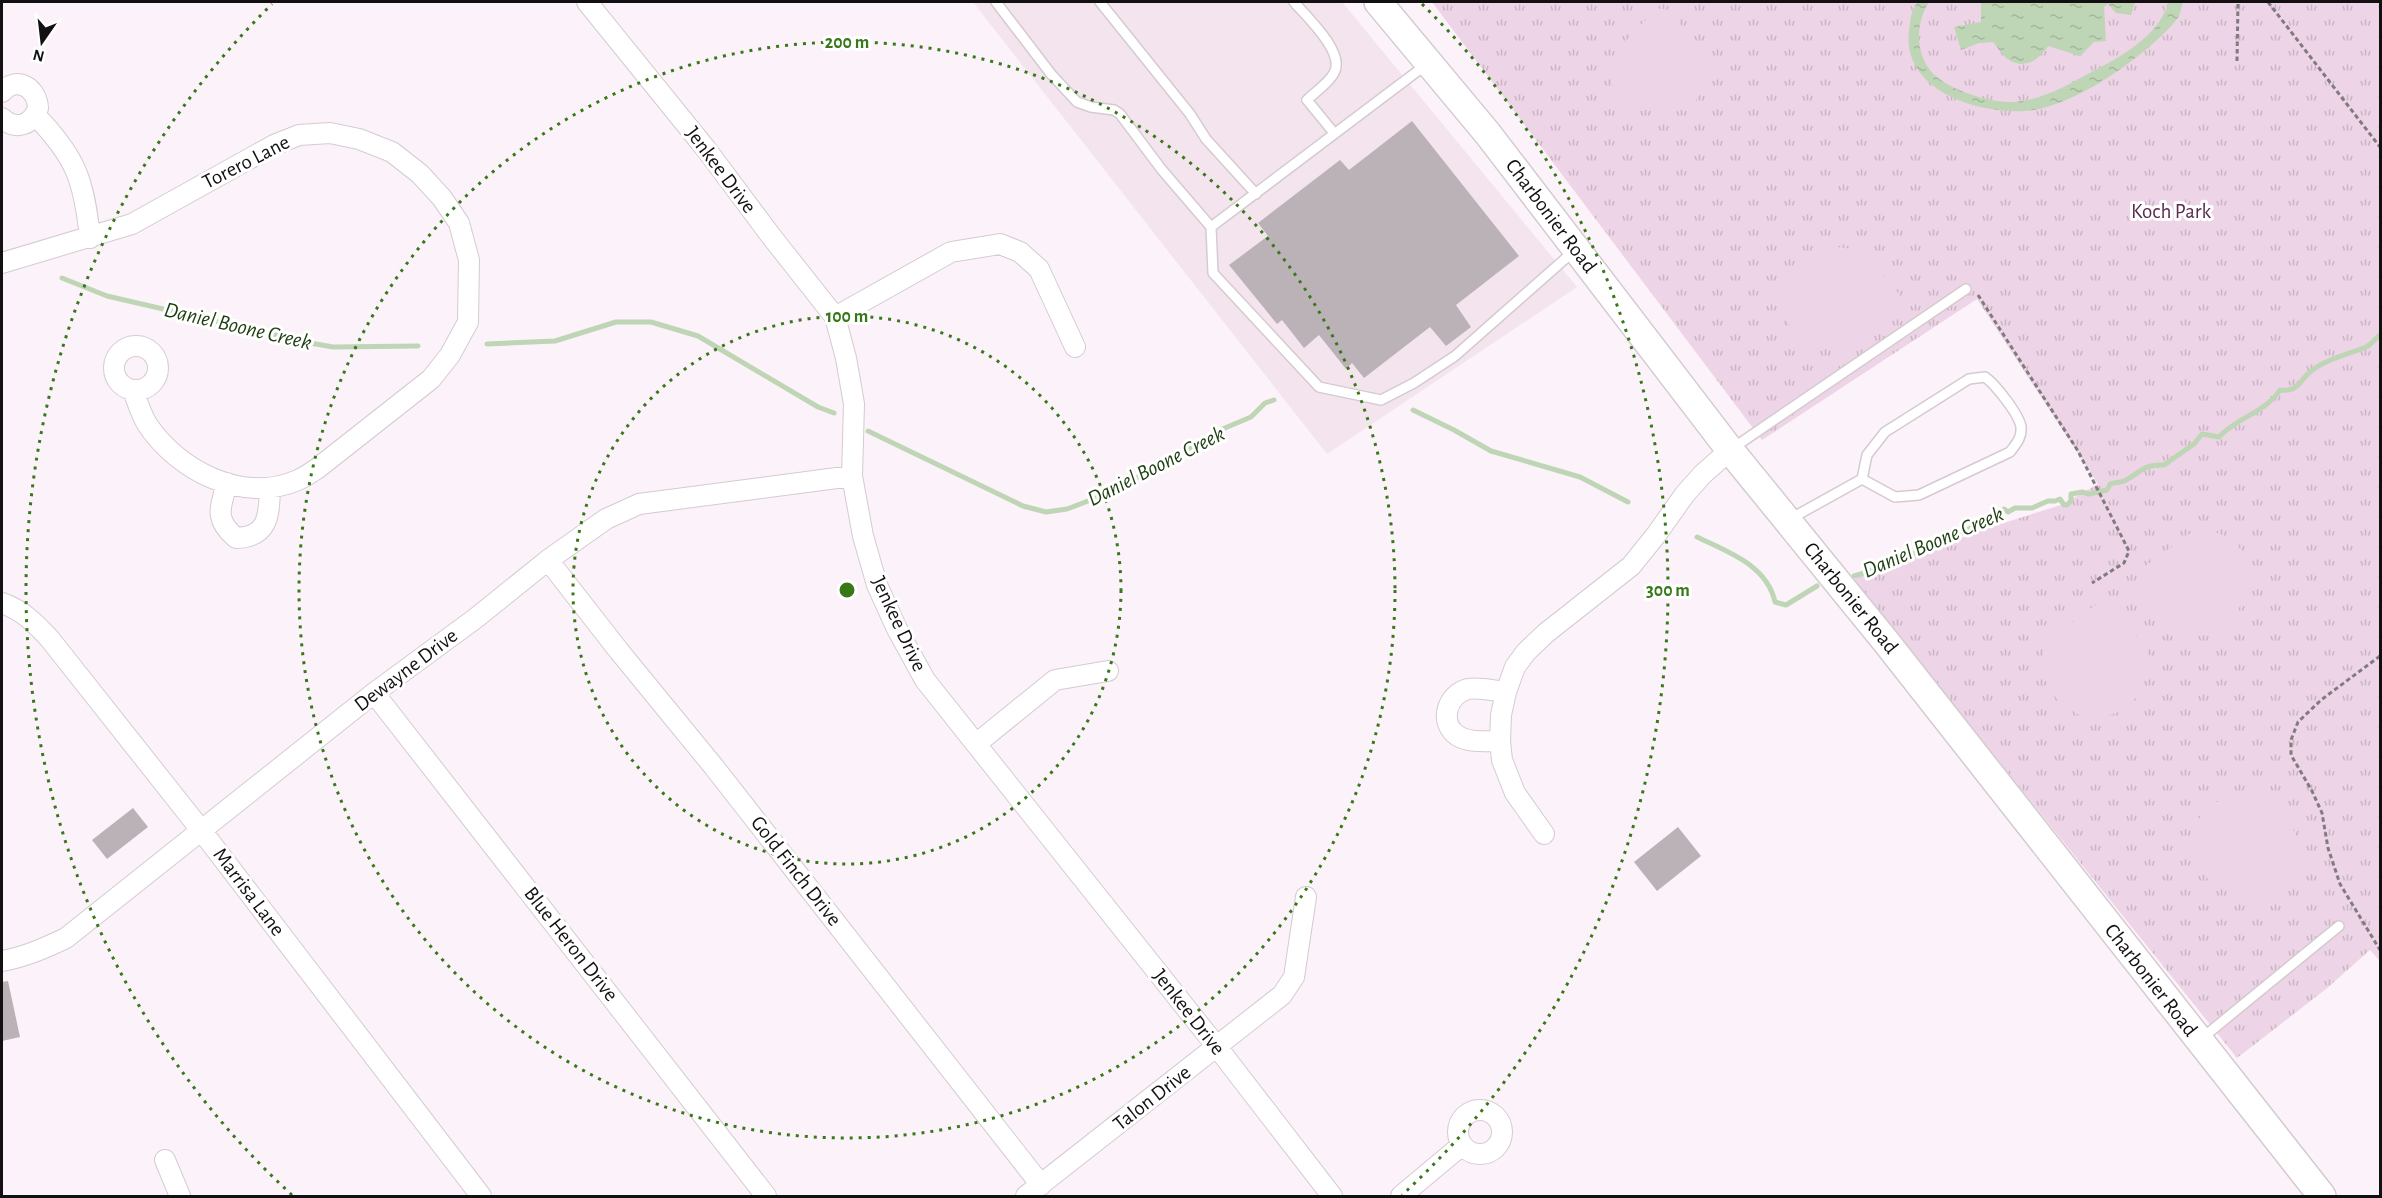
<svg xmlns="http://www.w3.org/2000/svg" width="2382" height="1198" viewBox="0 0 2382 1198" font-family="'Alegreya Sans',sans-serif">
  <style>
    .built { fill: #f3e4ee }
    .park { fill: url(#park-tufts) }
    .pitch { fill: #edd4e6 }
    .water { fill: url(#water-ripples) }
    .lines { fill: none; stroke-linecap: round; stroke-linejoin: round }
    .stream { stroke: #bed6b6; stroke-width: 5 }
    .building { fill: #bbb2b8 }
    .service-casing { stroke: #d4cbd1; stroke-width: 12 }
    .minor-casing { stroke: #d4cbd1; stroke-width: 22 }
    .secondary-casing { stroke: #d4cbd1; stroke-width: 30 }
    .path { stroke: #817b7f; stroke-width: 3; stroke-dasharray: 4.5 3; stroke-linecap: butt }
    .service { stroke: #fff; stroke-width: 9 }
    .minor { stroke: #fff; stroke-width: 20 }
    .secondary { stroke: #fff; stroke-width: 27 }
    .ring { fill: none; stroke: #377919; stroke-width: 3; stroke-dasharray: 3 6 }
    .labels { text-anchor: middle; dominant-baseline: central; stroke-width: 6; stroke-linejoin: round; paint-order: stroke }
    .street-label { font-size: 21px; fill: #131012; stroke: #fff }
    .park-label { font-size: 21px; fill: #582c4e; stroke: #fff }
    .water-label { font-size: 22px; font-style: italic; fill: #1d3e10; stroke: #fff }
    .centre { fill: #377919; stroke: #fff; stroke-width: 3 }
    .ring-label { font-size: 18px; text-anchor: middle; font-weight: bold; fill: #377919; stroke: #fff; stroke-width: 6; stroke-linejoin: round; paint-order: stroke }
  </style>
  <defs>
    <pattern id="park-tufts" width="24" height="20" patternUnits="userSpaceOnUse" patternTransform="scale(1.5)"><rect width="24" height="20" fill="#edd4e6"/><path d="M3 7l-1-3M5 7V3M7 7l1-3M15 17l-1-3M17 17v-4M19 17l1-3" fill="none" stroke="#cab5c4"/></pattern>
    <pattern id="water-ripples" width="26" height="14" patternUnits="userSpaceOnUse" patternTransform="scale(1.5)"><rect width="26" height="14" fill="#bed6b6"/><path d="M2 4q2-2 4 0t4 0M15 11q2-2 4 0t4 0" fill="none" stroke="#a2b79b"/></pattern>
  </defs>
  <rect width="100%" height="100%" fill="#fcf2f9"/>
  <path class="built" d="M973 2H1342L1577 287 1327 454Z"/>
  <path class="park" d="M1432 2H2380V961L2370 950 2326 989 2237 1058 1853 580 1872 570 1991 527 2061 505 2098 484 1977 299 1762 440Z"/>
  <path class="pitch" d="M1657 8 1670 10C1678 22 1701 49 1705 60 1707 67 1705 77 1704 83 1694 127 1642 113 1615 97L1609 70 1616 55 1623 44Z
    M1829 246 1861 250 1899 294 1896 310C1879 321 1853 344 1832 347 1779 356 1764 271 1811 251 1817 249 1823 248 1829 246Z
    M2205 529C2243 537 2259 566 2242 602 2235 617 2227 629 2210 634 2199 637 2189 635 2178 633L2138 588 2140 570 2189 534Z
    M2095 605 2112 608 2144 646 2150 656V669L2138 696 2122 711 2106 716 2085 718 2065 707 2056 698 2045 680 2041 664 2047 641Z
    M2230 795C2281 794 2281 813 2306 851L2303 868 2262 899C2240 896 2219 891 2203 874 2189 860 2191 828 2203 813 2209 805 2221 800 2230 795Z"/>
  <path class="water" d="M1918 2H1929C1916 22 1915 50 1930 70 1944 89 1990 103 2013 102 2041 100 2062 88 2086 75 2118 58 2157 39 2169 2H2183L2179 16 2173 24C2143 57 2084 99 2039 109 1991 119 1901 95 1909 31 1910 21 1911 10 1918 2Z
    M1981 2H2135L2131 15 2116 13 2108 4 2104 7 2106 41 2094 42 2080 56 2048 46C2038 62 2021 71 2005 57 2000 52 1997 46 1993 42L1979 43 1961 50 1954 27 1981 22Z"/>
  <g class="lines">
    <path class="stream" d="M62 278 107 296 310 343 333 347 418 346
      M487 344 555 341 616 322H651L698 336 818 407 834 413
      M1413 410 1454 430 1491 451 1580 477 1628 502
      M868 431 1023 506 1046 512 1067 509 1109 493 1225 428 1251 417 1265 403 1274 400
      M1697 537C1728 552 1767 565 1775 602L1786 605 1817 586
      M1854 576 1868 572 1896 556 1905 557 1947 538H1955L1972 527 1996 517 2004 509 2008 512 2015 508H2032L2048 501H2055L2060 499 2064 505H2067L2071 501V494L2082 492 2089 494 2107 490 2110 484C2115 482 2119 483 2124 481 2141 473 2142 464 2164 465L2194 444 2202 434 2219 437C2236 418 2266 412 2280 390 2299 392 2299 381 2310 372 2325 359 2350 354 2366 347 2371 345 2376 338 2380 335"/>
  </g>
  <path class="building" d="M1412 121 1519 256 1456 305 1471 327 1446 346 1430 327 1364 378 1352 363 1346 369 1319 335 1304 348 1282 320 1277 324 1229 265 1268 236 1258 223 1340 160 1349 170Z
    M133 808 148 827 107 859 92 840Z
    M1678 827 1701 856 1657 891 1634 862Z
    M8 981 20 1037 2 1041V982Z"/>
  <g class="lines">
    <g class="service-casing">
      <path id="service" d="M996 2 1051 74 1077 102 1091 107 1114 110 1120 114 1162 170 1211 227
        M1100 2 1190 114 1206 139 1256 194
        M1294 2C1306 16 1346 53 1334 73 1329 83 1315 92 1307 100L1334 133
        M1427 64 1211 227 1213 273 1319 387 1381 400 1414 383 1455 356 1574 251
        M1733 448 1966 289
        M1790 519 1862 479 1867 455 1885 432 1969 379 1985 377C1995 384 2019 414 2021 427 2022 438 2016 444 2010 452L1919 495 1895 497 1862 479
        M2201 1039 2339 926"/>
    </g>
    <g class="minor-casing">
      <path id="minor" d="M587 2 706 149 771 236 835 317 846 358 854 404 852 476 863 536 877 585 897 629 925 680 1217 1047 1332 1196
        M2 92C17 75 37 88 38 108 32 125 16 131 2 118
        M35 115C76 157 84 180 90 238
        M2 263 132 224 274 145 299 135 330 133 359 139 392 152 420 174 442 198 459 223 469 260 468 322 450 355 431 379 318 468C312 472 305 477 298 480 243 504 178 471 147 424 141 414 137 401 133 390
        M835 317 951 252 1000 244 1020 252 1039 269 1075 347
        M114 368a22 22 0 1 1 44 0a22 22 0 1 1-44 0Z
        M227 483C220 509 214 519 236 538 269 537 269 515 270 488
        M548 560 619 651 714 767 1041 1185
        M2 603C22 610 35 623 49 638L201 830 481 1196
        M374 693 766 1196
        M1500 741C1486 741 1470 743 1458 736 1438 723 1447 694 1468 689 1480 687 1494 691 1506 692
        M976 744 1055 680 1108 671
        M1544 834 1515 793 1502 760 1500 741 1501 715 1506 692 1515 667 1526 652 1546 633 1631 566 1656 535 1685 494 1703 474 1730 450
        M2 961C25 957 45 948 66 938L374 693 476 618 548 560 606 519 639 504 852 476
        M1458 1132a22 22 0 1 1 44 0a22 22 0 1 1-44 0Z
        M165 1160 180 1196
        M1026 1196 1282 995 1294 977 1306 897
        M1401 1196 1462 1145"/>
    </g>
    <g class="secondary-casing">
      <path id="secondary" d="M1378 2 1488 134 1730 450 1887 643 2322 1196"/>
    </g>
    <path class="path" d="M2268 2 2380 147
      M2237 61 2238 2
      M1978 295 2078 451 2129 551 2124 563 2092 583
      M2380 656 2321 700 2298 722 2291 740V755L2312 791 2322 813 2328 848 2340 884 2380 950"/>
    <use href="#service" class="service"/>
    <use href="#minor" class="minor"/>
    <use href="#secondary" class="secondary"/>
  </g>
  <g class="ring">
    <circle cx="847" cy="590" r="274"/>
    <circle cx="847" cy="590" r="548"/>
    <path d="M292 1195A821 821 0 0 1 272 4M1422 4A821 821 0 0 1 1402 1195"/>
  </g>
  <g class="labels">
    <g class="street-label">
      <text transform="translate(246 162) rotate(-27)">Torero Lane</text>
      <text transform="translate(721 170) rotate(53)">Jenkee Drive</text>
      <text transform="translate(1551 216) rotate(53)">Charbonier Road</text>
      <text transform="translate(1851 598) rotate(51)">Charbonier Road</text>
      <text transform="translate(899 624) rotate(65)">Jenkee Drive</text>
      <text transform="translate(406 670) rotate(-37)">Dewayne Drive</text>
      <text transform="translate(796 871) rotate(52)">Gold Finch Drive</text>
      <text transform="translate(249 892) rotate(53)">Marrisa Lane</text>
      <text transform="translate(571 944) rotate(52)">Blue Heron Drive</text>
      <text transform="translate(2151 980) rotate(52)">Charbonier Road</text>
      <text transform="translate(1189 1012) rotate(52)">Jenkee Drive</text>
      <text transform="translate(1152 1098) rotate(-38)">Talon Drive</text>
    </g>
    <g class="park-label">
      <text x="2171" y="211">Koch Park</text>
    </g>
    <g class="water-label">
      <text transform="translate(238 326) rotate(13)">Daniel Boone Creek</text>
      <text transform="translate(1156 466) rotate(-27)">Daniel Boone Creek</text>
      <text transform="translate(1933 542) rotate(-23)">Daniel Boone Creek</text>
    </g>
  </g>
  <circle cx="847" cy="590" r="9" class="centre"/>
  <g class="ring-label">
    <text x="847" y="48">200 m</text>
    <text x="847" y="322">100 m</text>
    <text x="1668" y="596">300 m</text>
  </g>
  <rect width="2382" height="1198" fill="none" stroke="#131012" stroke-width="6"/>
  <g transform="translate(42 42) rotate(194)" stroke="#ffffff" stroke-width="4.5" paint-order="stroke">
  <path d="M0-4.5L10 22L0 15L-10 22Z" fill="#131012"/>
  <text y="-9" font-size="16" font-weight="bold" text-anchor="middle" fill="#131012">N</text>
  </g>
</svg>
